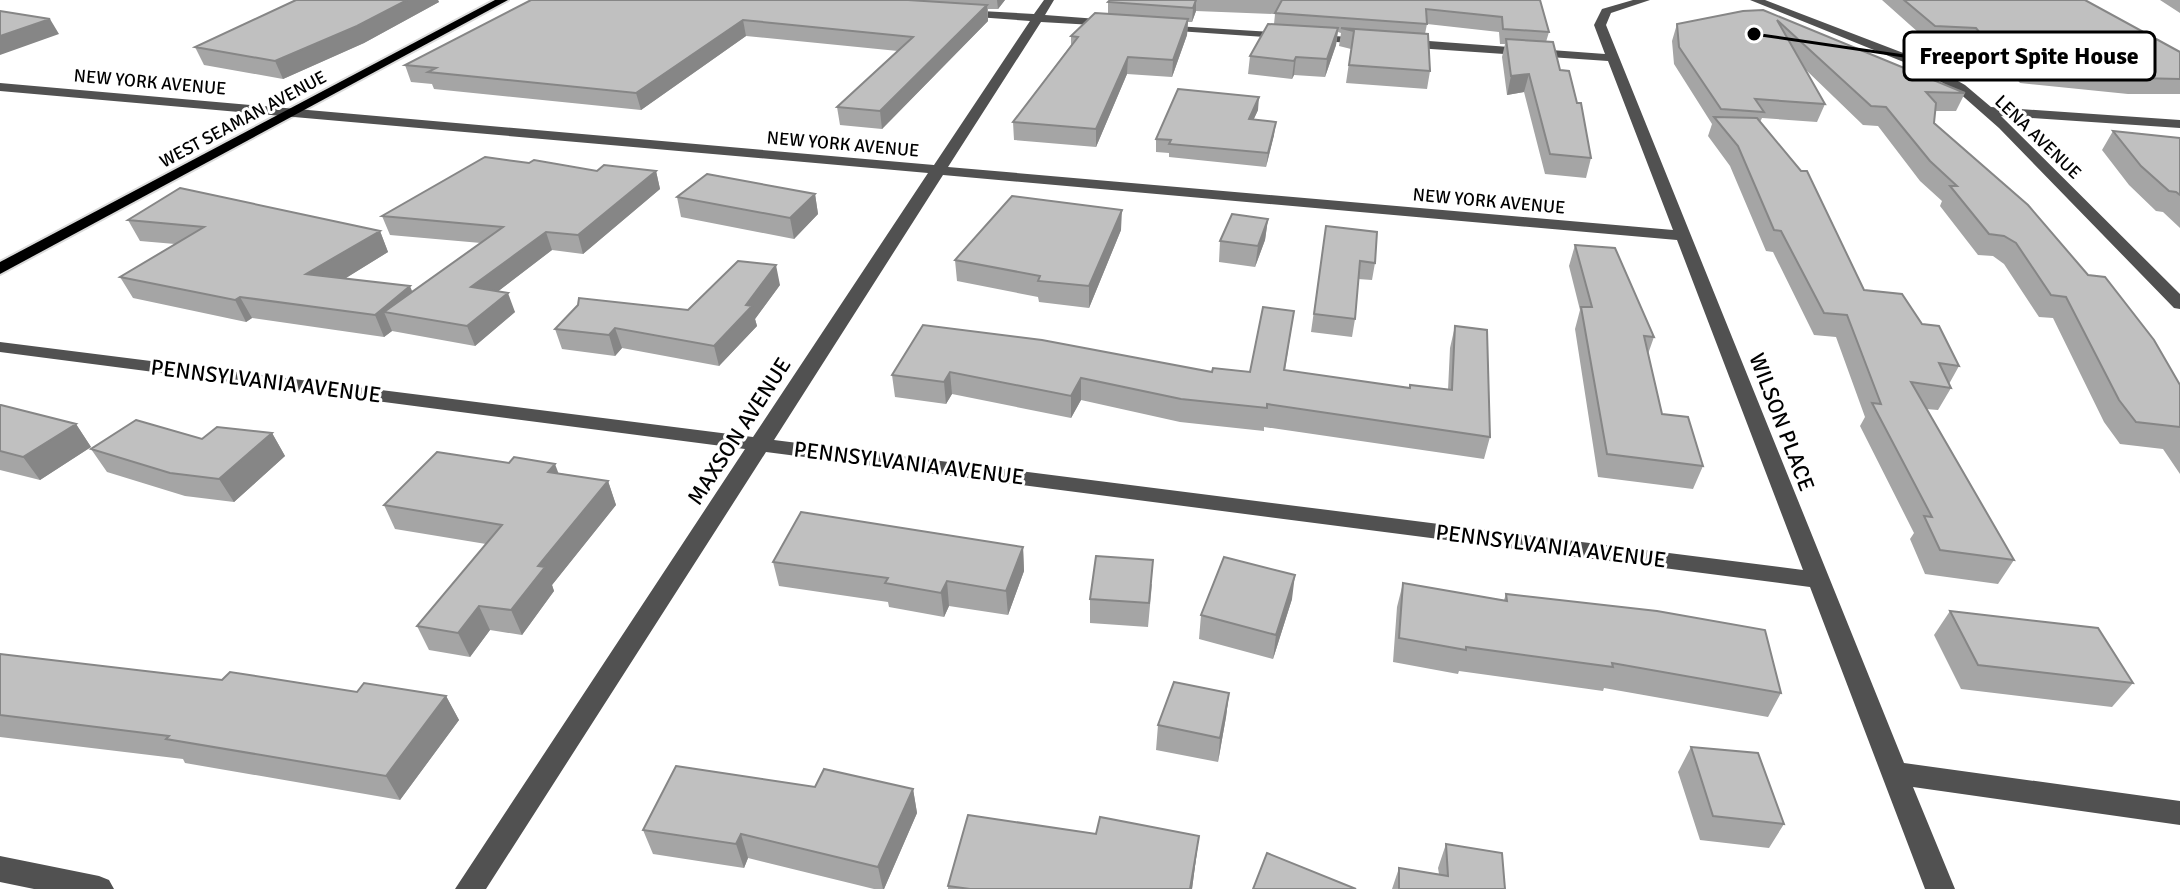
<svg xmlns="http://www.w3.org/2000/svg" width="2180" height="889" viewBox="0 0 2180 889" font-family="Signika,sans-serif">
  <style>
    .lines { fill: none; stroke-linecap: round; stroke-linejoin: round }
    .major-casing { stroke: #dbdbdb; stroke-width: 4 }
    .minor { fill: #515151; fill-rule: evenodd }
    .major { fill: #000; fill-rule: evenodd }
    .wall { fill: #a5a5a5 }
    .shaded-wall { fill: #868686 }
    .building { fill: #c0c0c0; stroke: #868686; stroke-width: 2 }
    .labels { text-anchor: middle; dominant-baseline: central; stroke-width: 6; stroke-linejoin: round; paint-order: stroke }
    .far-street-label { font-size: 18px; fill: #000; stroke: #fff }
    .street-label { font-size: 22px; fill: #000; stroke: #fff }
    .leader { fill: none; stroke: #000; stroke-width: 3 }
    .callout-dot { fill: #000; stroke: #fff; stroke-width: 3 }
    .callout { fill: #fff; stroke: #000; stroke-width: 3 }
    .callout-label { font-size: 24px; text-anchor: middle; font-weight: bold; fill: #000 }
  </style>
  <rect width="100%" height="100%" fill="#fff"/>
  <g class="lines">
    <g class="major-casing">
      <path id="major" d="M495 0H508L0 274V262Z"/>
    </g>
    <path class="minor" d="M1044 0H1054L1045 15 1111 20 1117 23 1111 26 1041 22 948 167 1673 230 1608 61 1402 47 1396 43 1402 39 1605 54 1594 25 1602 9 1633 0H1650L1611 13 1606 25 1904 763 2180 801V825L1913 787 1955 889H1925L1810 587 766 452 486 889H455L745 449 0 352V342L753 437 928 173 0 91V83L934 165 1030 21 963 16 957 13 963 10 1034 14ZM943 175 1677 240 1803 570 774 440Z
      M1750 0H1765L1919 59 1965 85 1991 107 2180 120V128L2001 116 2180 294V309L2174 308 1999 128 1957 91 1911 65Z
      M1159 25 1366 38 1372 41 1366 44 1163 30 1157 27Z
      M0 856 99 876 109 880 114 889H34L0 882Z"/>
    <use href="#major" class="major"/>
  </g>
  <path class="wall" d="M296 0H438L439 2 364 43 283 79 204 65 195 47Z
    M531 0H1005L998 9H988V21L882 129 840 125 837 107 898 51 746 36 641 110 434 89 432 84 411 82 405 65Z
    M1110 0H1540L1549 32 1546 42 1560 70 1591 158 1586 178 1545 174 1524 92 1507 95 1502 57 1505 44H1500L1499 32 1427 24 1425 34 1430 71 1427 89 1346 83 1351 49 1339 46 1341 33 1338 32 1336 45 1325 77 1294 75 1292 79 1248 74 1250 56 1274 24 1275 14 1196 11 1192 22H1188L1187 35 1172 77 1127 74 1096 147 1014 140 1013 122 1071 45V36L1108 13V2Z
    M1882 0H2085L2180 52V94H2128L2020 83 2001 61 1982 59 1969 42 1928 41Z
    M2160 0H2180V13Z
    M1763 10 1965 93 1956 111H1935L1934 123 2180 385V474L2163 449 2120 444 2104 422 2053 318 2039 317 2004 264 1993 256 1978 255 1940 206 1942 201 1920 181 1878 126 1863 125 1805 69 1825 104 1817 122 1762 118 1760 122 1864 290 1922 324 1959 366 1949 384 1951 388 1938 410 1926 409 2014 560 1998 584 1925 574 1910 539 1914 533 1860 426 1865 417 1836 337 1814 335 1773 252 1766 251 1730 166 1708 136 1712 124 1674 64 1672 41 1677 24Z
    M1258 110 1253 120 1274 135 1266 167 1169 157V153L1156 152V139Z
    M2113 131 2180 138V228L2163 212 2156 211 2129 185 2102 150Z
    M597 171H656L660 189 583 254 552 250 498 291 515 312 475 346 392 331 384 337 252 318 246 322 133 298 120 277 175 244 140 241 128 220 380 231 388 252 344 279 412 292 481 243 390 235 382 216Z
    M815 194 818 214 794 239 681 217 677 197Z
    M1268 219 1265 240 1255 267 1219 262 1220 241Z
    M1326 226 1375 263 1372 280 1358 279 1355 319 1352 337 1311 332Z
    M1121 230 1089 308 1039 302 1038 297 957 281 955 260Z
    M1575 245 1654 337 1648 354 1662 414 1703 466 1693 489 1598 477 1575 329 1580 310 1569 266Z
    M780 285 755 319 757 326 719 366 622 348 615 356 562 349 555 329 688 310Z
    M1294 311 1285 370 1409 388 1448 390 1450 348 1455 326 1490 437 1484 459 1264 427V431L1180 422 1081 400 1071 418 952 394 946 404 895 397 892 375 923 325 1212 372H1250Z
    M0 405 76 424 91 447 40 480 0 470Z
    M272 433 285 456 234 502 185 496 107 472 91 449Z
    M558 473 608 481 616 505 552 585 554 591 522 635 490 630 470 657 429 650 417 626 486 544 395 529 384 505Z
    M1023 547 1024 571 1008 615 949 606 944 617 889 607 888 602 779 586 773 562Z
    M1403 583 1504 600 1506 594 1781 693 1768 717 1604 688 1603 691 1459 671 1458 674 1393 662 1397 607Z
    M1152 584 1148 627 1090 623V599Z
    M1292 599 1273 659 1199 639 1201 615Z
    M1950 611 2133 683 2112 707 1961 689 1934 635Z
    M0 654 222 680 357 692 446 696 459 720 400 800 185 763 183 759 0 737Z
    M1229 693 1226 717 1218 762 1156 750 1158 725Z
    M1691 747 1784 824 1769 848 1700 840 1678 772Z
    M815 787 913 789 917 813 884 889H874L748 858 744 868 653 854 643 830Z
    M1096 834 1199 836 1192 889H948V886Z
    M1446 844 1505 889H1392L1399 868 1439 874 1438 868Z"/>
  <path class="shaded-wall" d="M407 0H438L439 2 364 43 283 79 275 61Z
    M997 0H1005L998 9Z
    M1196 0V11L1192 22 1193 8Z
    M987 5 988 21 882 129 880 111Z
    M50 19 59 34 0 55V36Z
    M1188 19 1187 35 1172 77 1173 60Z
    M743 20 746 36 641 110 636 93Z
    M1338 28 1336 45 1325 77 1327 59Z
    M1128 57 1127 74 1096 147V129Z
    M1296 57 1294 75 1292 79 1294 61Z
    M1529 74 1524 92 1507 95 1511 76Z
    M1259 97 1258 110 1248 132 1249 119Z
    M1276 122 1274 135 1266 167 1268 153Z
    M656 171 660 189 583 254 578 235Z
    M815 194 818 214 794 239 790 218Z
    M1122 210 1121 230 1089 308V286Z
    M1268 219 1265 240 1255 267 1258 246Z
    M380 231 388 252 317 296 306 274Z
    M546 232 552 250 479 306 471 287Z
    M776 265 780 285 755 319 757 326 719 366 714 346Z
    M410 286 419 308 384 312 392 331 384 337 375 315Z
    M508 293 515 312 475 346 467 326Z
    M240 297 252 318 246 322 235 300Z
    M615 328 622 348 615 356 609 335Z
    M950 372 952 394 946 404 944 382Z
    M1081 378V400L1071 418V396Z
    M76 424 91 447 40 480 23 457Z
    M272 433 285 456 234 502 219 479Z
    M555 464 564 488 548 472Z
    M608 481 616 505 552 585 554 591 522 635 511 610 538 566Z
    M1023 547 1024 571 1008 615 1006 591Z
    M1295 575 1292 599 1273 659 1276 635Z
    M947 581 949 606 944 617 941 593Z
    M479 606 490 630 470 657 458 633Z
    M1229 693 1226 717 1218 762 1220 738Z
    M446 696 459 720 400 800 386 776Z
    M913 789 917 813 884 889H883L878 867Z
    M741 834 748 858 744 868 736 844Z
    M1199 836 1192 889H1190Z"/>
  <path class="building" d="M296 0H407L357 26 275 61 195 47Z
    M531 0H908L987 5 880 111 837 107 913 37 743 20 636 93 428 72 436 68 405 65Z
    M1110 0H1196L1193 8 1108 2Z
    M1281 0H1540L1549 32 1503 29 1502 17 1426 9 1427 24 1275 13 1282 0Z
    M1904 0H2085L2180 52V79L2137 78 2028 67 2008 46 1989 44 1976 28 1935 26Z
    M1763 10 1965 93 1926 92 1936 103 1934 123 2028 205 2088 275 2105 277 2154 340 2180 385V427L2136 422 2119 400 2066 297 2051 295 2016 243 2004 236 1989 234 1950 186H1957L1930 161 1886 107 1871 106 1777 20 1825 104 1755 99 1764 112 1721 109 1679 47 1677 24 1743 11Z
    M0 11 50 19 0 36Z
    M1095 13 1188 19 1173 60 1128 57 1096 129 1013 122 1078 37 1071 36Z
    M1268 24 1338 28 1327 59 1296 57 1294 61 1250 56Z
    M1341 28 1428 34 1430 71 1349 65 1354 31Z
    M1506 39 1553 42 1560 70 1569 71 1577 103H1581L1591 158 1550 154 1529 74 1511 76Z
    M1178 89 1259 97 1249 119 1276 122 1268 153 1169 144 1171 140 1156 139Z
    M1714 117 1757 118 1801 171H1807L1864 290 1902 294 1922 324 1939 326 1959 366 1939 363 1951 388 1911 382 2014 560 1940 550 1924 516 1932 517 1872 403 1881 404 1847 315 1824 313 1781 231 1774 230 1738 146Z
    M2113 131 2180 138V195L2176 192 2169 191 2141 166Z
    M485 157 529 163 534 160 597 171 604 165 656 171 578 235 546 232 471 287 508 293 467 326 384 312 503 227 382 216Z
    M707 174 815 194 790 218 677 197Z
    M180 188 380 231 306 274 410 286 375 315 240 297 235 300 120 277 204 227 128 220Z
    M1012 196 1122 210 1089 286 1038 281 1040 276 955 260Z
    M1232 214 1268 219 1258 246 1220 241Z
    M1326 226 1377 232 1375 263 1360 261 1355 319 1314 314Z
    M1575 245 1615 248 1654 337 1644 336 1662 414 1688 417 1703 466 1607 454 1581 307H1592Z
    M738 261 776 265 746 305 752 306 714 346 615 328 609 335 555 329 578 305 579 298 688 310Z
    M1263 307 1294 311 1284 370 1410 388V385L1452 390 1455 326 1487 330 1490 437 1267 404V408L1181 399 1081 378 1071 396 950 372 944 382 892 375 923 325 1042 340 1212 372 1213 368 1250 372Z
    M0 405H1L76 424 23 457 0 451Z
    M136 420 202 439 217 427 272 433 219 479 170 473 91 449Z
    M437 452 509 463 514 457 555 464 548 472 608 481 538 566 545 567 511 610 479 606 458 633 417 626 502 525 384 505Z
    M801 512 1023 547 1006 591 947 581 941 593 885 583 888 578 773 562Z
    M1096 556 1153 560 1149 603 1090 599Z
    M1224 557 1295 575 1276 635 1201 615Z
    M1403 583 1507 601 1506 594 1657 611 1765 630 1781 693 1612 663 1613 667 1466 647V650L1399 638Z
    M1950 611 2098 628 2133 683 1978 665Z
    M0 654 222 680 230 672 357 692 364 683 446 696 386 776 166 739 169 736 0 715Z
    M1174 682 1229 693 1220 738 1158 725Z
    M1691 747 1758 753 1784 824 1713 816Z
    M676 766 815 787 824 769 913 789 878 867 741 834 736 844 643 830Z
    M968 815 1096 834 1100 817 1199 836 1190 889H970L948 886Z
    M1446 844 1502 853 1505 889H1399V868L1448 876Z
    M1267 853 1356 889H1253Z"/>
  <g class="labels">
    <g class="far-street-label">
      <text transform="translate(150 82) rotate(5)">NEW YORK AVENUE</text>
      <text transform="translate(243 119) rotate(-28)">WEST SEAMAN AVENUE</text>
      <text transform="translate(2038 137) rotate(44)">LENA AVENUE</text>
      <text transform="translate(843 144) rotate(5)">NEW YORK AVENUE</text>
      <text transform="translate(1489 201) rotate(5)">NEW YORK AVENUE</text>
    </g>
    <g class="street-label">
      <text transform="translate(266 381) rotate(7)">PENNSYLVANIA AVENUE</text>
      <text transform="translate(1782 422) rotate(69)">WILSON PLACE</text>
      <text transform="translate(739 431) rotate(-57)">MAXSON AVENUE</text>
      <text transform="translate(909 463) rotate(7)">PENNSYLVANIA AVENUE</text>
      <text transform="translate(1551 546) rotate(7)">PENNSYLVANIA AVENUE</text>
    </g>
  </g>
  <path class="leader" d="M1754 34L1904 56"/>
  <circle class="callout-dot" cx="1754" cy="34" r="8"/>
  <rect class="callout" x="1904" y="32" width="251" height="48" rx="8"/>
  <g class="callout-label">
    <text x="2029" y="64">Freeport Spite House</text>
  </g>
</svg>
